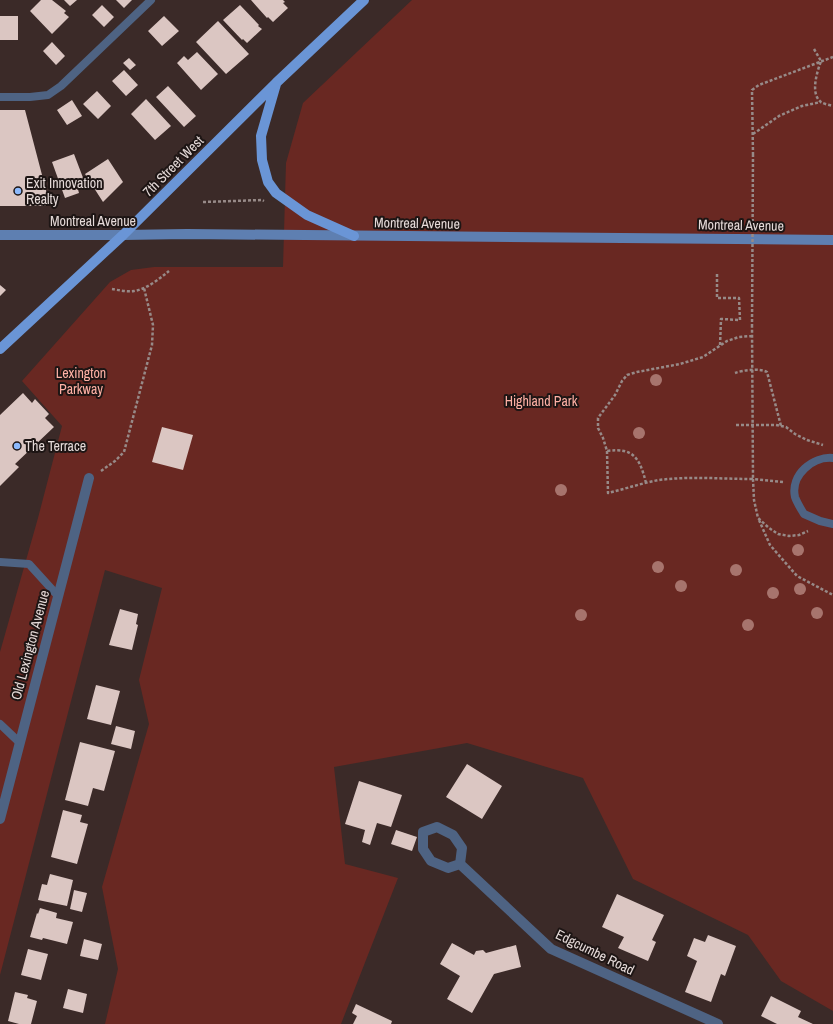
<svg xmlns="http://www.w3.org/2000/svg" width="833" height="1024" viewBox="0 0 833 1024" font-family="'Archivo Narrow',sans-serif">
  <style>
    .green { fill: #692822 }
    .building { fill: #dbc6c2 }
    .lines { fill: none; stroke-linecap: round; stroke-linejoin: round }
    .path { stroke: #978a88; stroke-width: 2.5; stroke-dasharray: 3 2; stroke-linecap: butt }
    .lane { stroke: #4e6383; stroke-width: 8 }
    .street { stroke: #4e6383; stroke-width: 10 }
    .secondary { stroke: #5e7fb1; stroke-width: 10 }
    .primary { stroke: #6a95d6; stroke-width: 10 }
    .path-bridge { stroke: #978a88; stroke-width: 2.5; stroke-dasharray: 3 2; stroke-linecap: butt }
    .tree { fill: #a7746d }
    .poi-dot { fill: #8cb9fc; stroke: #1d1514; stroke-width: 1.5 }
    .labels { text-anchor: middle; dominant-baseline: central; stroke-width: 4; stroke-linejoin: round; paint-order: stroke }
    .street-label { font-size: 14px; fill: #e5dad8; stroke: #1d1514 }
    .poi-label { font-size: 14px; fill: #e5dad8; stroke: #1d1514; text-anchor: start }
    .park-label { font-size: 14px; fill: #ffb1a5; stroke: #1d1514 }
  </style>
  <rect width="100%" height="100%" fill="#3b2a28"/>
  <path class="green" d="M412 0H833V1011L781 981 748 935 633 879 583 778 467 743 334 767 345 864 398 878 341 1024H105L118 969 102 887 149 724 139 680 162 588 105 570 0 975V652L38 518 62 426 22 381 110 282 131 270 154 267H283L286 163 303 103Z"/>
  <path class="building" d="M41 0H52L66 11 64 13 69 17 52 34 30 11Z
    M64 0H77L70 6Z
    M116 0H132L124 8Z
    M251 0H283L285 2 283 3 288 8 273 22 268 17 267 18Z
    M102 5 114 17 104 27 92 15Z
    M240 5 259 25 258 26 262 29 247 43 243 39 242 40 223 20Z
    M0 16H18V40H0Z
    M164 16 179 31 162 46 148 31Z
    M218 21 249 54 226 74 196 42Z
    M52 42 65 56 56 65 43 51Z
    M197 52 218 74 201 90 177 63 184 56 188 60Z
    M129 58 136 65 130 70 123 63Z
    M124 70 138 85 126 96 112 81Z
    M168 86 196 116 184 127 156 97Z
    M97 91 111 106 98 119 83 104Z
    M146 99 171 126 155 140 131 114Z
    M72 100 82 116 67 125 57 110Z
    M0 110H25L47 194V206H0Z
    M74 154 85 183 77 186 79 193 65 198 52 162Z
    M108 159 123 182 103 202 85 174Z
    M0 285 6 290 0 296Z
    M23 393 32 403 35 399 49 414 45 418 54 427 15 464 19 467 0 486V415Z
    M162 427 193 435 183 470 152 462Z
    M120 609 138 614 136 624 138 625 132 650 109 645Z
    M96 685 120 691 111 725 87 719Z
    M116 726 135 731 131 749 111 744Z
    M80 742 115 751 104 791 93 788 88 806 65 800Z
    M467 764 502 786 482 819 446 797Z
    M359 781 402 795 391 827 377 823 370 845 362 842 365 830 345 824Z
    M63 810 82 815 80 822 88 824 77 864 51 857Z
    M396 830 417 837 412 851 391 844Z
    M50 874 73 880 67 906 38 900 42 884 47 885Z
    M74 890 87 893 82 912 70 909Z
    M617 894 664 915 652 940 656 942 648 961 618 948 624 937 602 927Z
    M40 908 57 913 56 918 73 922 67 944 43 938 42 940 30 937 37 913 38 914Z
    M708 935 736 946 725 976 721 974 711 1002 685 992 697 961 687 956 694 938 705 942Z
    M84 939 102 944 98 960 80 956Z
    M452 943 474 955 476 951 483 950 486 953 516 945 521 967 494 974 472 1013 447 999 460 976 440 964Z
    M28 949 48 954 41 980 21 975Z
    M68 989 87 994 83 1013 63 1008Z
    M15 992 28 995 27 998 37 1001 31 1024H19L8 1021Z
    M771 996 801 1011 798 1017 813 1024H777L761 1016Z
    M356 1004 392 1021 391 1024H353L357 1016 352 1013Z"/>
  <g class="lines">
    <path class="path" d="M814 49 821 61C817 72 810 94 821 102 824 104 829 105 833 106
      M753 134 779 116 802 106 821 102
      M753 155 752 90 759 85 833 57
      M203 202 262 200 264 201
      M717 274V298H739L740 320 721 319 720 346
      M112 289C118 290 127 292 134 291 147 289 159 279 169 271
      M735 373C743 370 760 368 767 372L781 426
      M736 425H776L786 427 795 434 807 440 823 445
      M607 451 608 493C625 489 642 483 659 480 690 476 722 479 753 479L752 327
      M101 471 115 461 124 452 152 345 153 325 144 288
      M783 482 753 479 754 500 758 518 769 528 778 534 789 536 799 535 808 531
      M646 483C640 459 634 447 607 451L603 438 598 428V418L615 395 622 381 627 375 637 372 680 364 703 357 727 341 739 337 752 336
      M759 520 770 545 797 576 833 595"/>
    <path class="lane" d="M0 97H30L48 95 61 86 151 0
      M833 458C813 456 790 475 795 497 797 503 801 509 804 514L820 521 833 524
      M0 562 29 564 58 596
      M0 724 19 742"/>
    <path class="street" d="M0 819 89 478
      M437 827 453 835 462 848 460 864 448 868 431 861 423 849V832Z
      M460 864 551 949 718 1024"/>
    <path class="secondary" d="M0 235H123L187 234 833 240"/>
    <path class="primary" d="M276 84 261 136 262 160 268 182 276 193 307 215 354 236
      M0 349 123 235 276 83 364 0"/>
    <path class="path-bridge" d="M752 327 753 155"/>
  </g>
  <g class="tree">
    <circle cx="656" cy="380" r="6"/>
    <circle cx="639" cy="433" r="6"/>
    <circle cx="561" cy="490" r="6"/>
    <circle cx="798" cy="550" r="6"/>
    <circle cx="658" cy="567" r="6"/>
    <circle cx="736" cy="570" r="6"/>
    <circle cx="681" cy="586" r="6"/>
    <circle cx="800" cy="589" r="6"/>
    <circle cx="773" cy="593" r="6"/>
    <circle cx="817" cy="613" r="6"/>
    <circle cx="581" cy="615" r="6"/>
    <circle cx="748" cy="625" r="6"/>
  </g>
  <g class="poi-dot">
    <circle cx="18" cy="191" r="4"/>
    <circle cx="17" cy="446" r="4"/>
  </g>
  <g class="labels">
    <g class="street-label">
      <text transform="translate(173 166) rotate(-45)">7th Street West</text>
      <text x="93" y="221">Montreal Avenue</text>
      <text transform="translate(417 223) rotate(1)">Montreal Avenue</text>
      <text transform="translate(741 225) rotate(1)">Montreal Avenue</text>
      <text transform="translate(30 645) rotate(-75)">Old Lexington Avenue</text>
      <text transform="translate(595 952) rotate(26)">Edgcumbe Road</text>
    </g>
    <g class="poi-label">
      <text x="26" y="183">Exit Innovation<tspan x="26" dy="16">Realty</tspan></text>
      <text x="25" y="446">The Terrace</text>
    </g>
    <g class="park-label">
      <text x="81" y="373">Lexington<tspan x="81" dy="16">Parkway</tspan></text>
      <text x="541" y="401">Highland Park</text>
    </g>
  </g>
</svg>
